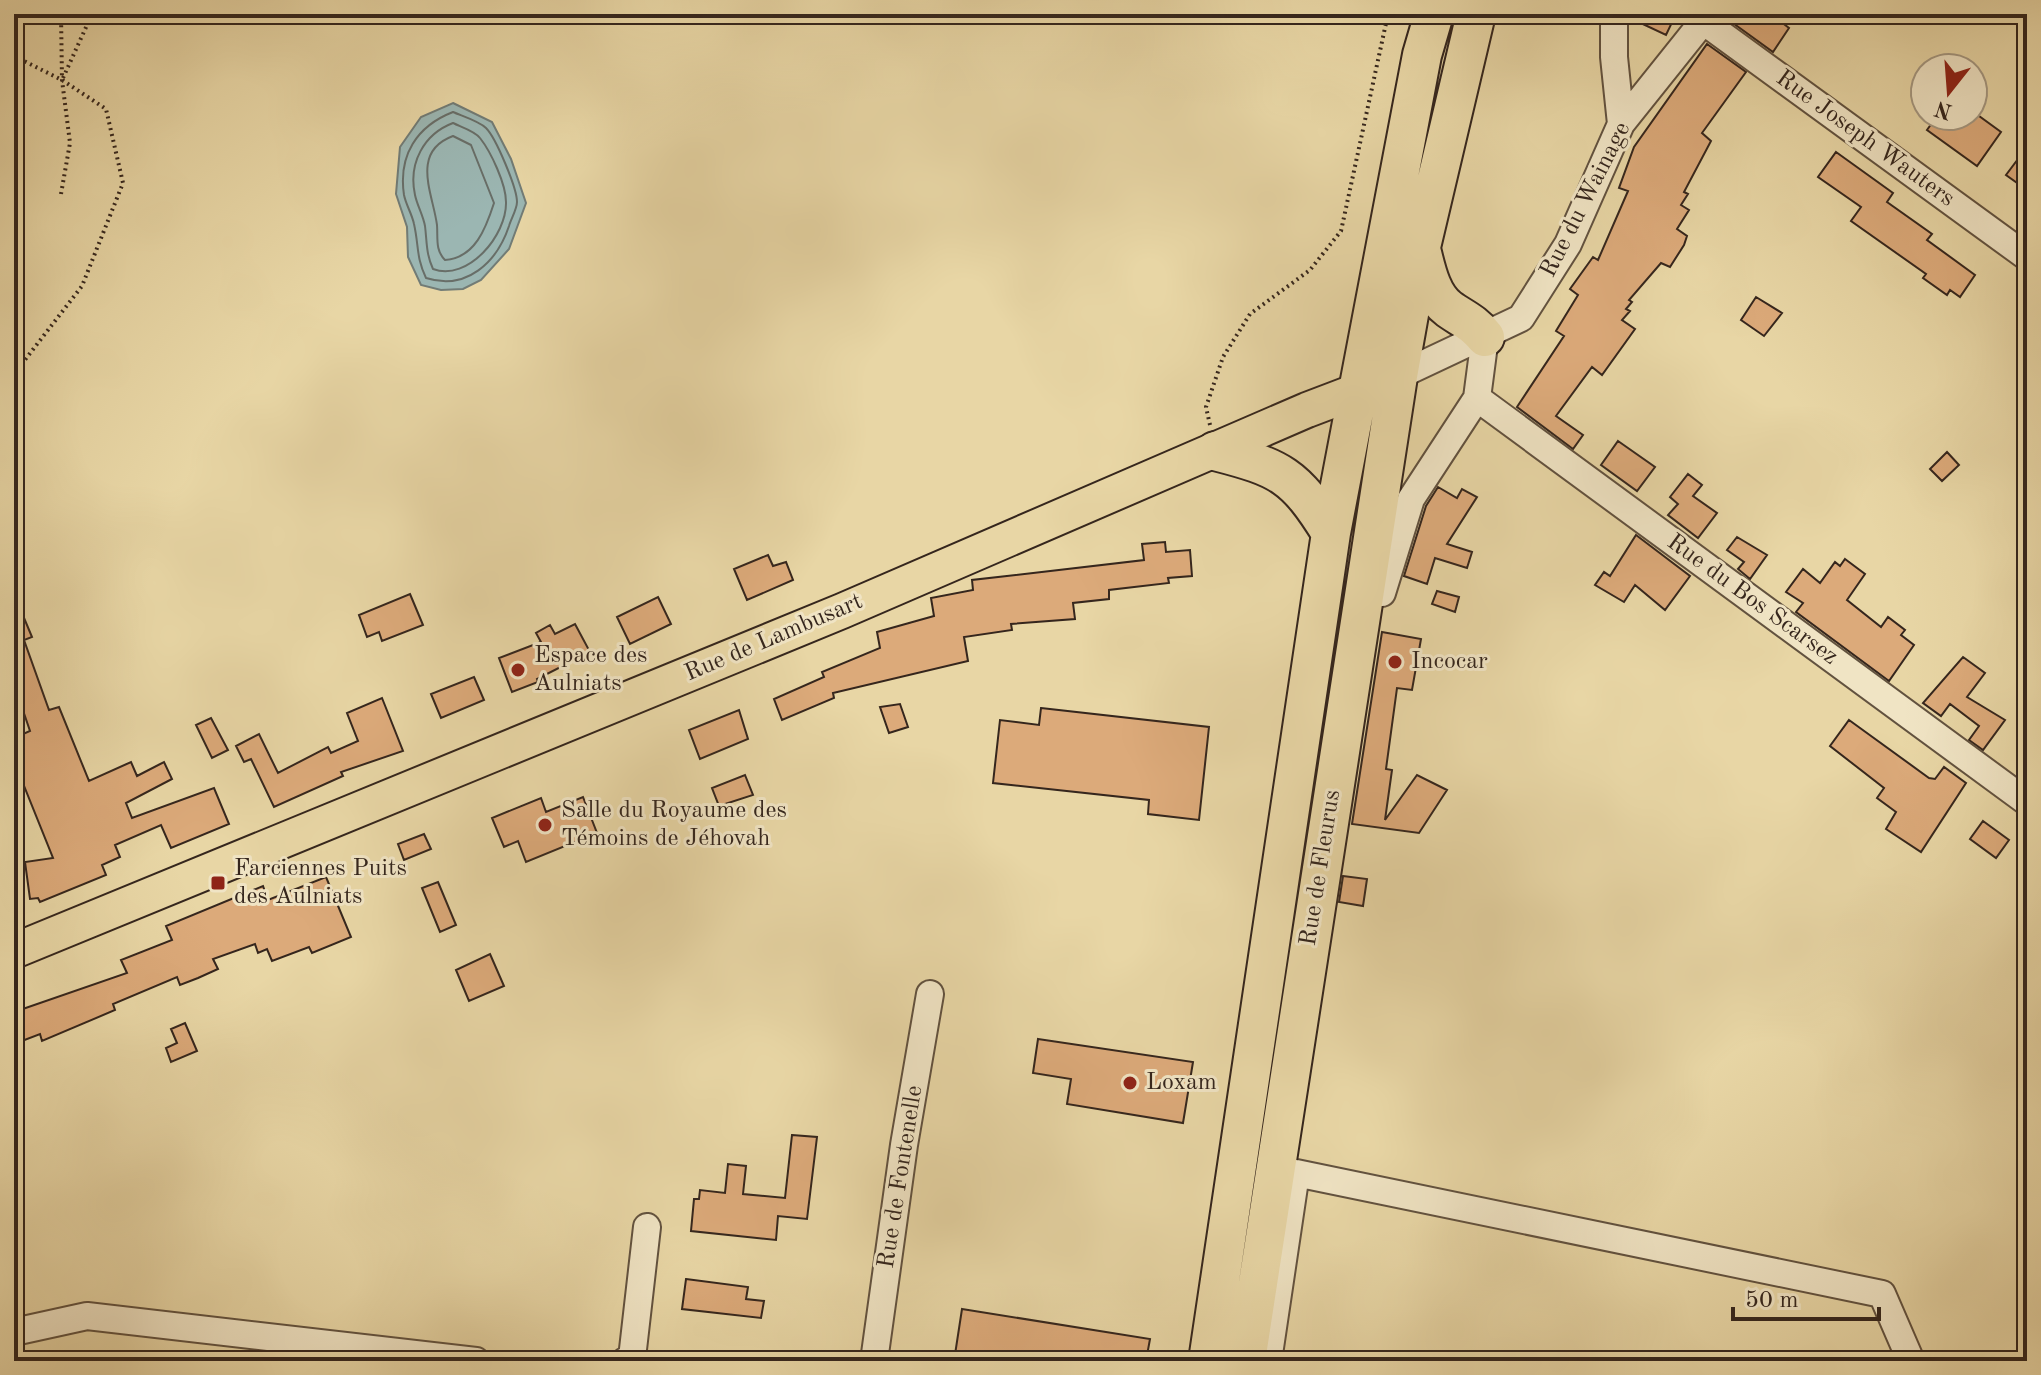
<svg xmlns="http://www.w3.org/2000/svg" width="2041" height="1375" viewBox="0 0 2041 1375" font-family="'Old Standard TT',serif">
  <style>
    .water { fill: #9bb6b2; stroke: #727c76; stroke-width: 2 }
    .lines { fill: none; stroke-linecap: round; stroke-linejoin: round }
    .shore { stroke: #686e68; stroke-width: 2 }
    .building { fill: #dcaa7a; stroke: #35261d; stroke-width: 2 }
    .minor-casing { stroke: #62523f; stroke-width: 30 }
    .major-casing { stroke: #35261d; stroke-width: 38 }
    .highway-casing { stroke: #35261d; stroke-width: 42 }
    .path { stroke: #35261d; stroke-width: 4; stroke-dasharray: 2 4; stroke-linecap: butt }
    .minor { stroke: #f0e4c4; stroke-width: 26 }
    .major { stroke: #e8d6a5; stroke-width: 34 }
    .highway { stroke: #e8d6a5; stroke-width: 38 }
    .poi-dot { fill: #8f2418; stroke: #f0e4c4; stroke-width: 3 }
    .labels { text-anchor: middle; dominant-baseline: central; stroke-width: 6; stroke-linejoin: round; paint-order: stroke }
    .street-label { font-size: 24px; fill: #35261d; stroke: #f0e4c4 }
    .poi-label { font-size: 24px; fill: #35261d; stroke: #f0e4c4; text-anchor: start }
  </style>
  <rect width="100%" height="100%" fill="#e8d6a5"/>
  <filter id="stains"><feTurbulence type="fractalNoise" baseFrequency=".0025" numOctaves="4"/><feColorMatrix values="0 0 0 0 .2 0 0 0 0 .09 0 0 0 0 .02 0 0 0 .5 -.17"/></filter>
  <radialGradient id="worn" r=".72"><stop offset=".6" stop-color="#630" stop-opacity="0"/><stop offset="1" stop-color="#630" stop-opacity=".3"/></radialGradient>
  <path class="water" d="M453 103 492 122 511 159 526 203 509 249 481 280 463 289 441 290 421 285 408 257 407 227 396 194 400 147 421 117Z"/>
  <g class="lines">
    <path class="shore" d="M453 112C462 116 479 121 486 128 496 138 517 188 517 202 517 209 511 219 509 226 497 262 467 291 426 278 416 257 419 246 414 224 412 214 406 205 404 195 398 155 417 126 453 112Z
      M453 123C461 127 475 131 480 138 491 152 506 184 506 202 507 235 468 282 433 269 426 254 427 242 425 226 423 215 417 205 415 195 408 163 424 134 453 123Z
      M453 136 471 145 494 203C486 228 475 258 445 260 435 250 438 238 437 225 433 194 410 152 453 136Z"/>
  </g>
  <path class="building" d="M1630 14H1676L1666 35 1630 18Z
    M1729 14H1785L1780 21 1789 28 1773 52 1726 18Z
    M1707 44 1746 72 1702 133 1711 141 1684 192 1688 194 1681 205 1689 210 1677 229 1687 236 1684 245 1670 267 1661 263 1629 300 1632 302 1626 309 1630 311 1622 320 1635 329 1602 375 1592 367 1556 416 1583 435 1573 449 1517 407 1564 336 1556 331 1578 295 1570 289 1593 257 1598 260 1628 191 1619 188 1634 147Z
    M1937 116H1979L2001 132 1977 166 1927 130Z
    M2027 147V190L2006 175Z
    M1836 152 1893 193 1887 202 1932 234 1927 240 1975 275 1960 297 1950 290 1947 295 1923 278 1926 274 1851 221 1861 207 1818 177Z
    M1756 297 1782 313 1764 336 1741 320Z
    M1618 441 1655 467 1637 491 1601 465Z
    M1947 452 1959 465 1942 481 1930 469Z
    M1688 474 1702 485 1693 496 1717 513 1698 538 1668 515 1678 504 1670 497Z
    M1438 487 1457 498 1462 489 1477 497 1447 544 1472 552 1467 568 1435 558 1427 584 1404 576 1426 506Z
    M1636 535 1690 576 1665 610 1635 585 1624 602 1595 585 1604 572 1610 576Z
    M1737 537 1767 555 1750 579 1738 569 1744 562 1727 550Z
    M1165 542 1166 552 1190 550 1192 576 1168 578 1169 583 1109 590V599L1073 603 1075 619 1011 624 1012 630 964 637 968 661 833 693 834 698 782 720 774 699 824 677 822 672 880 648 877 632 934 616 931 598 973 590 972 580 1144 560 1142 544Z
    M768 555 773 566 786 562 793 580 747 600 734 569Z
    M1845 559 1865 574 1847 600 1881 627 1888 617 1905 630 1901 635 1914 645 1889 681 1796 612 1803 603 1786 592 1803 569 1820 583 1835 562 1840 566Z
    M1437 591 1459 597 1455 612 1432 604Z
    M14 594 32 637 24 640 49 710 59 707 89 781 131 762 137 776 164 762 172 779 126 803 132 818 214 788 229 824 171 848 161 825 115 845 120 857 102 865 106 875 40 902 38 898 30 899 25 862 53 858 14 761V738L30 731 14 684Z
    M410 594 423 625 382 641 379 632 367 637 359 615Z
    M658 597 671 624 630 644 617 617Z
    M575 624 590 652 537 679 538 682 512 692 499 658 541 642 536 633 550 625 555 634Z
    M1382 632 1421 639 1412 690 1397 688 1386 769 1392 770 1385 820 1417 775 1447 790 1419 833 1352 824Z
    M1963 657 1985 673 1967 697 2005 720 1983 750 1969 740 1979 726 1950 704 1941 716 1923 703Z
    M474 677 484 700 441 718 431 694Z
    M382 698 403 751 341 772 343 776 274 807 251 759 244 762 236 746 259 734 278 773 328 747 331 753 358 741 347 713Z
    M900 704 908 727 889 733 880 707Z
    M1041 708 1209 727 1199 820 1148 814 1149 800 993 783 1000 720 1039 725Z
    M739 710 748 739 700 759 689 730Z
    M211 718 228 750 212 758 196 725Z
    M1849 720 1929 778 1935 779 1944 767 1966 783 1921 852 1886 829 1896 812 1877 798 1884 788 1830 746Z
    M745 775 753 795 719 806 712 788Z
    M583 797 597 833 526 862 518 841 504 847 492 818 541 798 546 812Z
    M1983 821 2009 840 1996 858 1970 839Z
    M424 834 431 849 404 860 398 844Z
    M1343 876 1367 879 1363 906 1339 902Z
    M326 877 351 937 312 953 309 947 272 961 267 949 258 953 255 944 213 959 218 969 198 978 180 985 177 977 113 1004 115 1010 42 1041 40 1034 14 1044V1012L127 973 121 960 172 940 166 926 263 886 268 900Z
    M438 882 456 925 440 932 422 888Z
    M490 954 504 986 469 1001 456 970Z
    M185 1023 197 1051 171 1062 166 1048 177 1043 171 1029Z
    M1038 1039 1193 1062 1183 1123 1067 1104 1071 1079 1033 1073Z
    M792 1135 817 1137 807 1219 778 1216 776 1240 691 1231 694 1199H699L700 1190 725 1193 728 1164 746 1166 743 1194 785 1198Z
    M686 1279 748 1287 746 1299 764 1301 761 1318 682 1309Z
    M962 1309 1150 1339 1146 1361H954Z"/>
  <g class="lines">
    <g class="minor-casing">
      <path id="minor" d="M1614 14V57L1621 124
        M1703 21 2027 257
        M1398 376 1521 318 1568 244 1621 124 1709 14
        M1477 398 2027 802
        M1382 593 1411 499 1477 398 1485 337
        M14 1332 87 1316 476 1361
        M625 1361 632 1358 647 1227
        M874 1361 904 1145 930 994
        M1268 1361 1296 1173 1882 1294 1911 1361"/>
    </g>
    <g class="major-casing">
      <path id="major" d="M14 951 842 611 1307 410 1378 383"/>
    </g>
    <g class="highway-casing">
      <path id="highway" d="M1421 249C1426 269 1431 296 1449 309 1463 319 1473 322 1485 337
        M1215 451C1281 468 1295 475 1331 533
        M1208 1361 1331 533 1422 55 1434 14
        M1246 1361 1398 376 1421 247 1476 14"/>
    </g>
    <path class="path" d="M14 56 62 80 106 109 123 183 82 286 14 374
      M63 78 92 14
      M61 194 70 143 62 80 61 14
      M1210 425 1206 407 1223 357 1250 314 1310 270 1341 231 1388 14"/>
    <use href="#minor" class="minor"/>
    <use href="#major" class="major"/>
    <use href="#highway" class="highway"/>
  </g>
  <g class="poi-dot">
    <circle cx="1395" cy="662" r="8"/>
    <circle cx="518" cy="670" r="8"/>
    <circle cx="545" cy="825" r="8"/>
    <rect x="210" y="875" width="16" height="16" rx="4"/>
    <circle cx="1130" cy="1083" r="8"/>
  </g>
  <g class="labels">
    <g class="street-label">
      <text transform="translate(1865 139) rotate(36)">Rue Joseph Wauters</text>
      <text transform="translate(1586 200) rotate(-63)">Rue du Wainage</text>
      <text transform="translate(1752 600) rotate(36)">Rue du Bos Scarsez</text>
      <text transform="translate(774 638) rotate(-23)">Rue de Lambusart</text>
      <text transform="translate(1321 868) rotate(-81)">Rue de Fleurus</text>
      <text transform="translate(901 1177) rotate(-81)">Rue de Fontenelle</text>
    </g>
    <g class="poi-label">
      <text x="534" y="656">Espace des<tspan x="534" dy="28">Aulniats</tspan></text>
      <text x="1411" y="662">Incocar</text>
      <text x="561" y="811">Salle du Royaume des<tspan x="561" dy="28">Témoins de Jéhovah</tspan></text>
      <text x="234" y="869">Farciennes Puits<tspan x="234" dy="28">des Aulniats</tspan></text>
      <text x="1146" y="1083">Loxam</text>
    </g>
  </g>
  <rect width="2041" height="1375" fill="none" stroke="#e8d6a5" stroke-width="48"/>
  <rect x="16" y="16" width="2009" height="1343" fill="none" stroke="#35261d" stroke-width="4"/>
  <rect x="24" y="24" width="1993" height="1327" fill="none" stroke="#35261d" stroke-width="2"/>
  <g transform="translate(1949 92) rotate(197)"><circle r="38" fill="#f0e4c4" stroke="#a59881" stroke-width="2"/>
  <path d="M0-6L14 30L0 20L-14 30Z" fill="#8f2418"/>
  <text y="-12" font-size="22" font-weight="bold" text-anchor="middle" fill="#35261d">N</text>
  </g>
  <path d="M1733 1307v12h146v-12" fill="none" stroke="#35261d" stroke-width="4"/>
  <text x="1745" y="1307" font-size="24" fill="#35261d" stroke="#f0e4c4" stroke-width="6" paint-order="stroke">50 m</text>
  <rect width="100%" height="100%" filter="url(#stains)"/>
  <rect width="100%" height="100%" fill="url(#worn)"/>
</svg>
